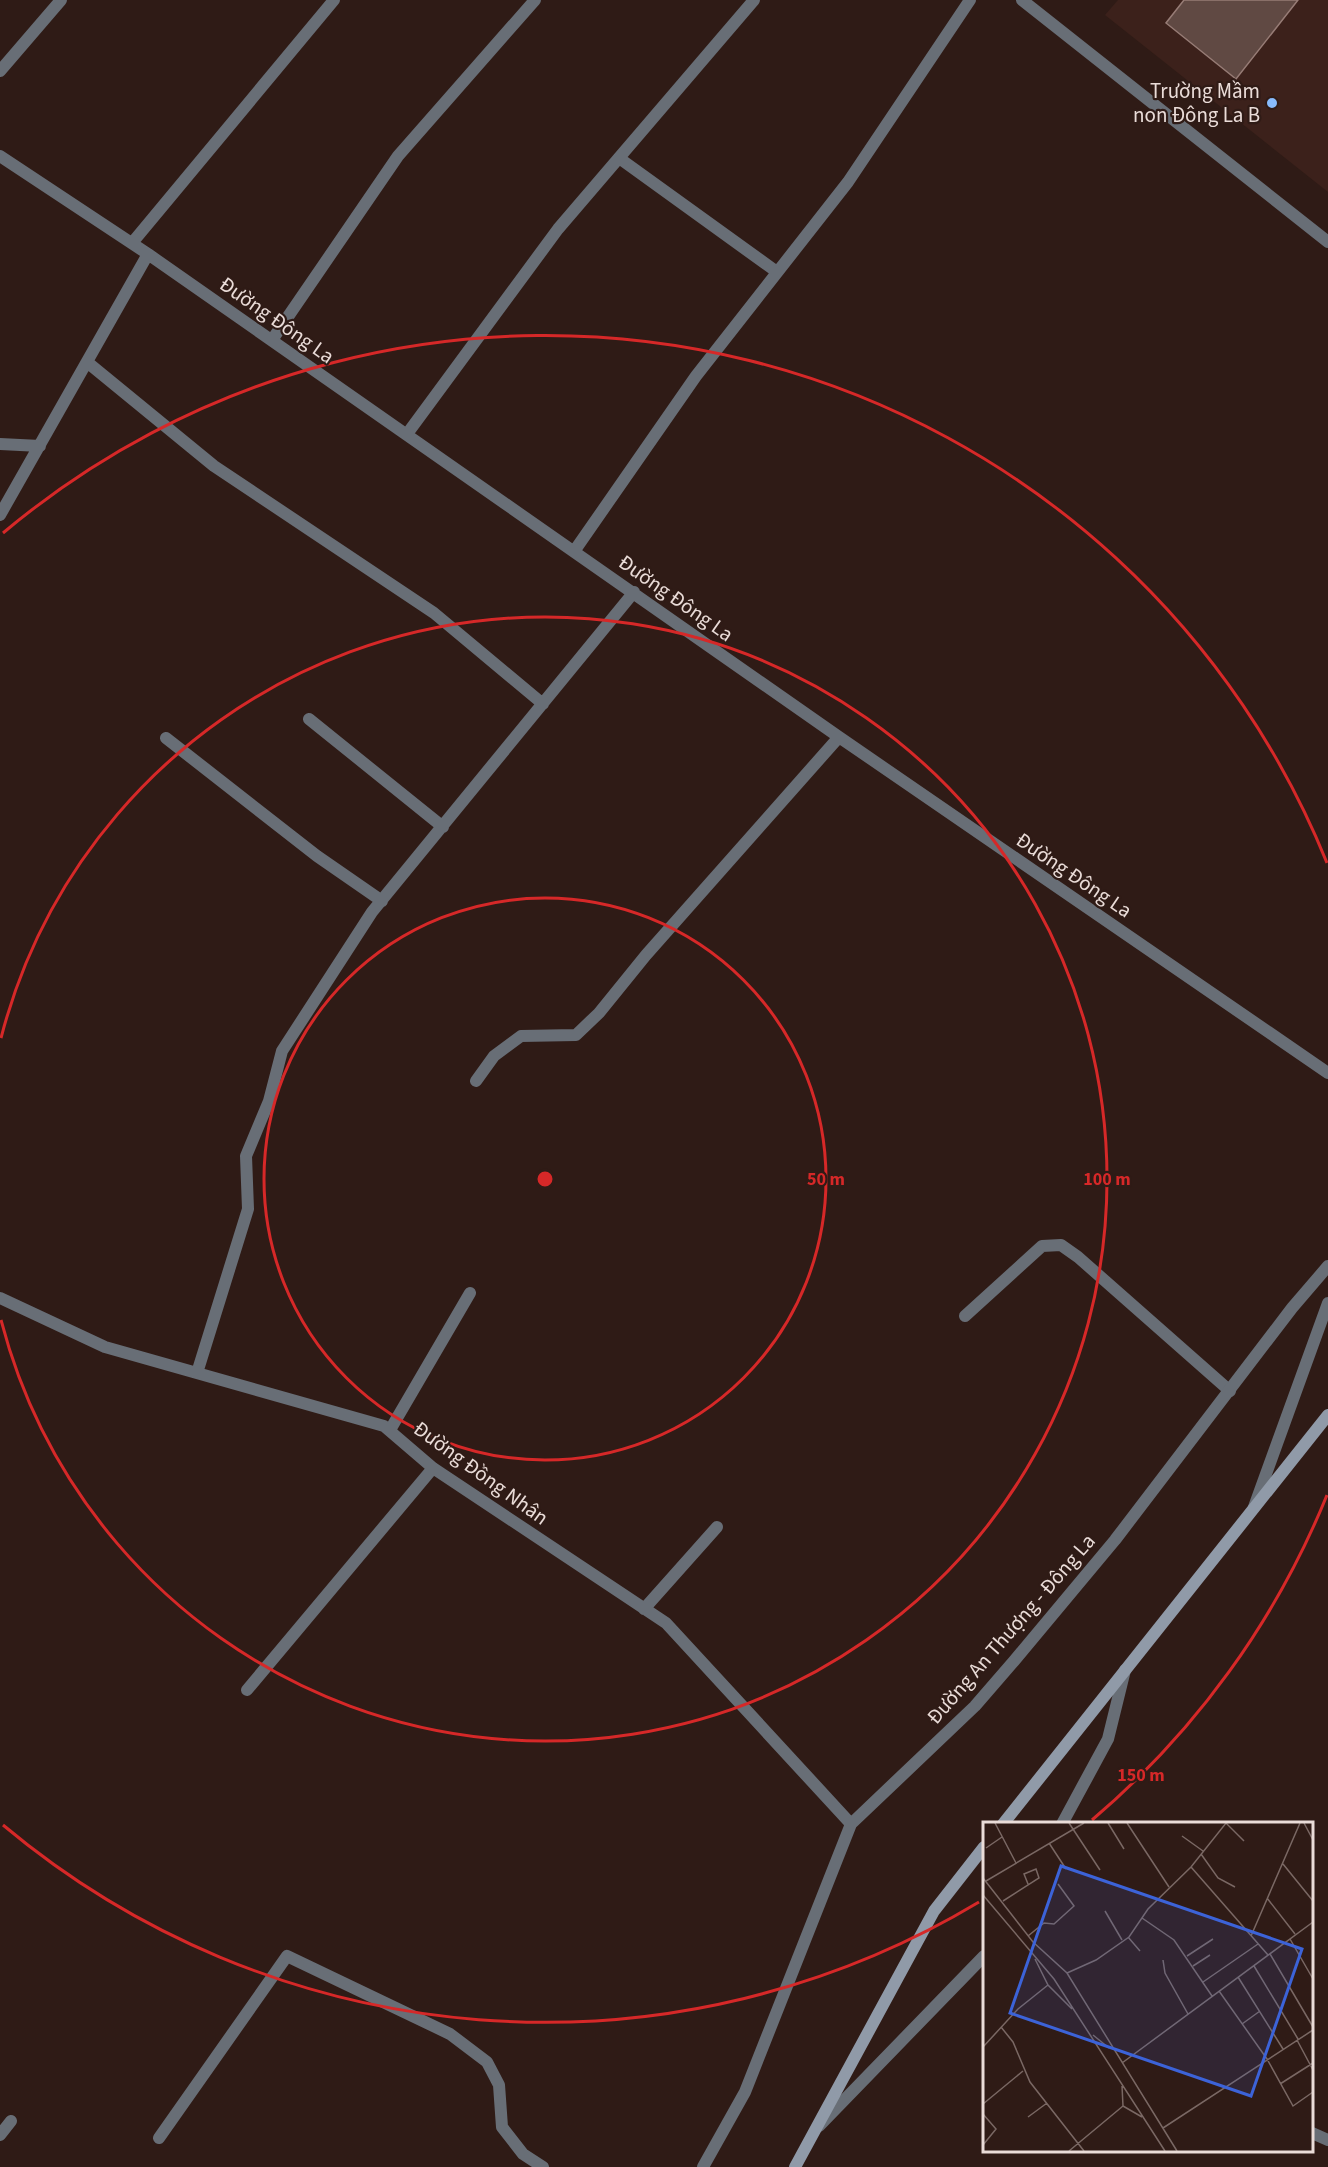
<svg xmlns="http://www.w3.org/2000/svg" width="1328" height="2167" viewBox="0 0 1328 2167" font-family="'Source Sans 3',sans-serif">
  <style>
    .built { fill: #3c211b }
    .building { fill: #604943; stroke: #977c76; stroke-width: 1.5 }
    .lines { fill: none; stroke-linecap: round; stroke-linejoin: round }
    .lane { stroke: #686e76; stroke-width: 12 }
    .street { stroke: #686e76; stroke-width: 12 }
    .secondary { stroke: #909aa8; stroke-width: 12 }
    .ring { fill: none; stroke: #d62828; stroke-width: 3 }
    .poi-dot { fill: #88bbfc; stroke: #2f1b16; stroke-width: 2 }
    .labels { text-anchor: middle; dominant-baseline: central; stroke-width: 4.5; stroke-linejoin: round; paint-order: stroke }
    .poi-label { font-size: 21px; fill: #eadcd8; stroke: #2f1b16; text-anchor: end }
    .street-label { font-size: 21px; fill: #eadcd8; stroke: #2f1b16 }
    .inset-road { fill: none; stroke: #7a6864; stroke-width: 1.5 }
    .view { fill: #3c63d8; fill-opacity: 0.15; stroke: #3c63d8; stroke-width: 3 }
    .inset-edge { fill: none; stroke: #eadcd8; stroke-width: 3 }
    .centre { fill: #d62828; stroke: #2f1b16; stroke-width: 3 }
    .ring-label { font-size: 18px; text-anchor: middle; font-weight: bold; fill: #d62828; stroke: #2f1b16; stroke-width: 4.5; stroke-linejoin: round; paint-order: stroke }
  </style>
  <rect width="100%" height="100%" fill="#2f1b16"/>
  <path class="built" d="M1118 0H1328V192L1105 15Z"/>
  <path class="building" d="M1184 0H1298L1236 79 1166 23Z"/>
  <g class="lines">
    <path class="lane" d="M965 1316 1042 1246 1061 1245 1078 1257 1230 1391"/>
    <path class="street" d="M1022 0 1328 242
      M0 71 61 0
      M0 156 148 254 839 737 1328 1073
      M619 158 777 272
      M132 243 334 0
      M272 340 398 156 535 0
      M87 362 214 466 434 613 543 704
      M407 434 558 229 754 0
      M0 444 40 446
      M0 515 148 254
      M575 550 696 376 848 182 970 0
      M309 719 443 827
      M166 738 317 856 382 901
      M476 1081 494 1056 521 1036 576 1035 599 1013 646 955 839 737
      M0 1298 105 1347 384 1426 433 1468 666 1623 851 1824
      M197 1373 248 1209 246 1156 269 1101 282 1051 372 912 634 592
      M390 1430 470 1293
      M1254 1507 1328 1303
      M644 1609 717 1527
      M247 1690 433 1468
      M1062 1824 1108 1739 1125 1670
      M819 2126 984 1956
      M1312 2133 1328 2140
      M0 2135 11 2121
      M159 2138 287 1956 450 2034 487 2062 499 2085 502 2127 523 2154 543 2167
      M703 2167 745 2092 851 1824 975 1706 1014 1661 1115 1540 1292 1308 1328 1266"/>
    <path class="secondary" d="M1003 1824 1328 1415
      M795 2167 934 1911 984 1847"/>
  </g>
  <g class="ring">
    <circle cx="545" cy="1179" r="281"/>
    <path d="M1 1038A562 562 0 1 1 1 1320"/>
    <path d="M1327 1495A843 843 0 0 1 1092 1820M979 1902A843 843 0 0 1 3 1825M3 533A843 843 0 0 1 1327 863"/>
  </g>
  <circle class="poi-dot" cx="1272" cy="103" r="6"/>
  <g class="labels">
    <g class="poi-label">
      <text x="1260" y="91">Trường Mầm<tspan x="1260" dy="24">non Đông La B</tspan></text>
    </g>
    <g class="street-label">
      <text transform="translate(277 320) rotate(35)">Đường Đông La</text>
      <text transform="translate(676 598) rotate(35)">Đường Đông La</text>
      <text transform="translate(1074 875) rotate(34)">Đường Đông La</text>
      <text transform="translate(481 1473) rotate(36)">Đường Đồng Nhân</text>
      <text transform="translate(1011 1629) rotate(-49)">Đường An Thượng - Đông La</text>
    </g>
  </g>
  <g transform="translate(983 1822)">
    <rect width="330" height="330" fill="#2f1b16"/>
    <path class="inset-road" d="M12 1 33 41M86 1 117 48M125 1 141 27M144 1 186 65M321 1 330 18M199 14 220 29M66 21 83 47M3 26 19 15M218 32 235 56 252 65M300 42 330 79M208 45 285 133M0 56 50 120 84 151 194 329M3 59 101 1M0 73 71 157 182 329M284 76 312 112M20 79 56 56 53 47 41 52 45 62M122 89 139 118M159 96 191 118 229 174M45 114 61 101 71 102 91 84 75 62M268 114 317 1M145 115 157 129M307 117 330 157M287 132 330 205M204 134 230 117M52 137 65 163 89 187M180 138 182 151 205 192M210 144 227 133M271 144 315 217M84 151 113 138 146 115 165 87 208 45 243 1 261 19M255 155 300 227M220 160 275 122M236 169 284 237 310 284 330 270M259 202 277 189M18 205 30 220 47 260 101 329M110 213 126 226M314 218 330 248M0 225 35 187 65 163M139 241 330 100M297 262 330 241M0 282 40 249M140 284 159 295M0 292 13 307 0 323M45 295 64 281M180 306 330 208M86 329 140 284 139 264"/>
    <path class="view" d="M78 44 319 127 268 274 27 191Z"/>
    <rect width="330" height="330" class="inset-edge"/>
  </g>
  <circle cx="545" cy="1179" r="9" class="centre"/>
  <g class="ring-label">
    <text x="826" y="1185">50 m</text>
    <text x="1107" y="1185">100 m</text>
    <text x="1141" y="1781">150 m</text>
  </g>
</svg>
